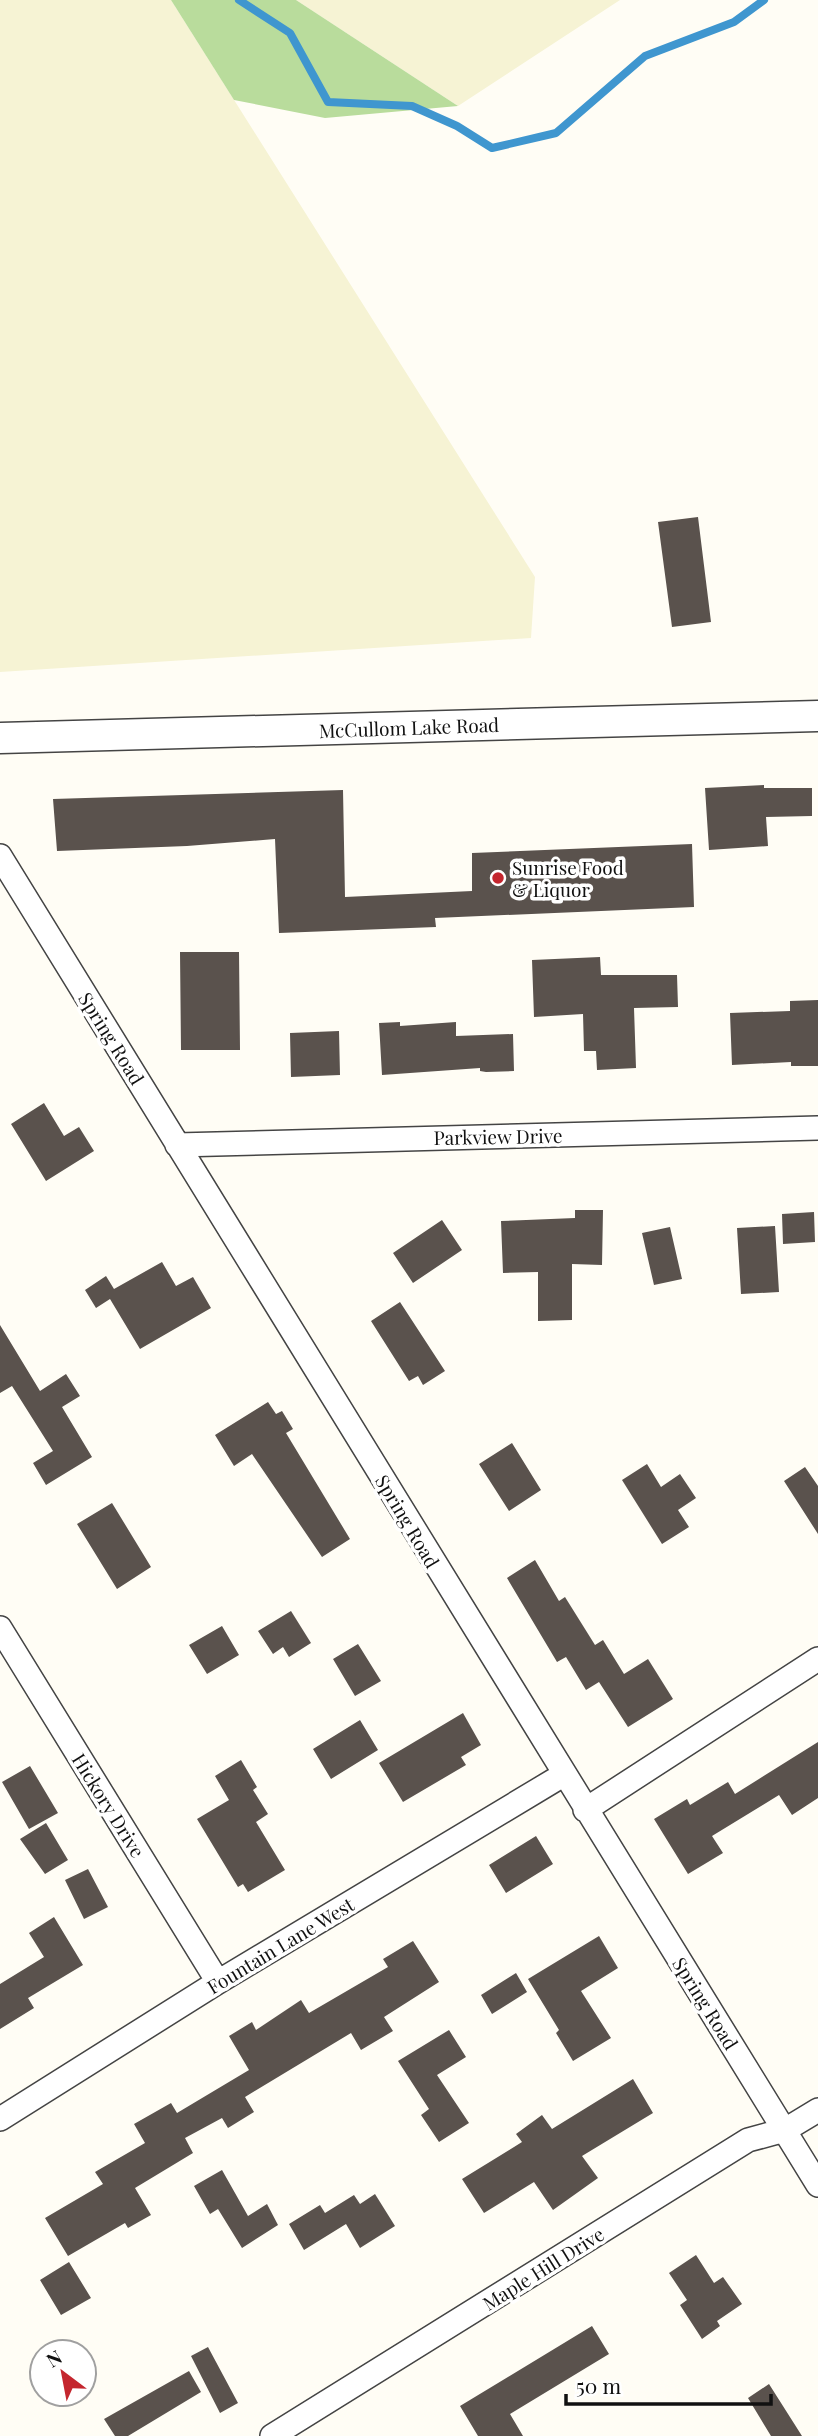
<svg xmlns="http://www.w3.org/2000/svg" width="818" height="2436" viewBox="0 0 818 2436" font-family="'Playfair Display',serif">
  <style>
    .farmland { fill: #f6f3d4 }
    .forest { fill: #b9dc9c }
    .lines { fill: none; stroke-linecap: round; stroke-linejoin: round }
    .stream { stroke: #3f96cf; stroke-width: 8 }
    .building { fill: #5a524d }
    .minor-casing { stroke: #444; stroke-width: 26 }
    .tertiary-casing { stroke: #444; stroke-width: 33 }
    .minor { stroke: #fff; stroke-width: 23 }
    .tertiary { stroke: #fff; stroke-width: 30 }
    .poi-dot { fill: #c4262e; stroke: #fff; stroke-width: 2.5 }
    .labels { text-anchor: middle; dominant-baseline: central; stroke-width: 7; stroke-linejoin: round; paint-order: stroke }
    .street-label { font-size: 19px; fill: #111; stroke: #fff }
    .poi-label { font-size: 19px; fill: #111; stroke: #fff; text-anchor: start }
  </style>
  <rect width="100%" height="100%" fill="#fffdf5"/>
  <path class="farmland" d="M0 0H171L535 577 531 638 0 672Z
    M296 0H620L458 106Z"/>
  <path class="forest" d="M171 0H296L458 106 325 118 234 100Z"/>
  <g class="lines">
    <path class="stream" d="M239 0 290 33 328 102 412 106 457 126 492 148 556 133 645 56 734 22 764 0"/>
  </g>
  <path class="building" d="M698 517 711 622 672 627 658 522Z
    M764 785V788H812V816L766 817 768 846 709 850 705 788Z
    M343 790 345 897 472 891V853L692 844 694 907 435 918 436 927 279 933 275 839 187 846 57 851 53 799Z
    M180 952H239L240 1050H181Z
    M600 957 601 975H677L678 1007 634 1008 636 1068 597 1070 596 1051H584L583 1014 534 1017 532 960Z
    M818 1000V1066H791V1062L732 1065 730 1013 790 1011V1001Z
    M400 1022V1026L456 1022V1036L513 1034 514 1071 486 1072 480 1071V1068L382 1075 379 1023Z
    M339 1031 340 1075 291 1077 290 1033Z
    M44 1103 64 1136 79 1127 94 1151 46 1181 11 1124Z
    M575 1210H603L602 1265 572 1264V1320L538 1321V1272L503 1273 501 1221 575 1218Z
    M814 1212 815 1242 783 1244 782 1214Z
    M442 1220 462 1250 413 1283 393 1253Z
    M775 1226 779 1292 741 1294 737 1228Z
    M670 1227 682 1279 654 1285 642 1233Z
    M162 1262 176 1286 193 1277 211 1308 140 1349 110 1299 96 1308 85 1290 106 1276 114 1289Z
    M400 1302 445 1371 423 1385 418 1376 409 1381 371 1321Z
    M0 1325 40 1391 66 1374 80 1396 62 1407 92 1457 46 1485 33 1463 53 1451 12 1386 0 1393Z
    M268 1402 276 1414 282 1411 293 1429 286 1433 350 1539 322 1557 252 1454 234 1466 215 1435Z
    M512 1443 541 1490 509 1511 479 1464Z
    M647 1464 661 1487 680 1474 696 1498 678 1510 689 1527 662 1544 622 1480Z
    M805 1467 818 1486V1534L784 1481Z
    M112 1503 151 1567 117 1589 77 1524Z
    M535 1560 559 1601 565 1597 595 1645 603 1640 624 1674 648 1659 673 1699 628 1727 599 1682 586 1690 566 1657 557 1662 507 1578Z
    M291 1611 311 1643 289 1657 283 1647 273 1654 258 1631Z
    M222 1626 239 1655 207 1674 189 1645Z
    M358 1644 381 1681 355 1696 333 1659Z
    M463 1713 481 1745 461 1757 466 1765 403 1802 379 1763Z
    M360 1720 378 1750 331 1779 313 1749Z
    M818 1742V1798L792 1815 779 1795 712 1836 723 1853 688 1874 654 1819 687 1799 690 1805 728 1782 735 1794Z
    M241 1760 257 1787 253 1790 268 1814 256 1822 285 1870 248 1892 243 1884 238 1887 197 1819 229 1800 215 1776Z
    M30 1766 58 1813 29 1829 2 1782Z
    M46 1823 68 1860 45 1874 20 1839Z
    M536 1836 553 1864 506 1893 489 1865Z
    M88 1869 108 1907 84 1919 65 1880Z
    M54 1917 83 1965 28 1998 34 2008 0 2029V1984L44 1957 29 1933Z
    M599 1936 618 1968 581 1991 611 2038 573 2061 556 2033 559 2030 528 1979Z
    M413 1941 439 1982 384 2017 393 2031 361 2050 351 2033 245 2097 254 2112 228 2128 222 2118 185 2138 193 2153 135 2188 151 2215 128 2228 125 2223 68 2256 45 2218 103 2184 95 2172 145 2143 134 2124 171 2103 177 2113 249 2070 229 2036 252 2022 256 2030 301 2000 309 2013 388 1967 383 1959Z
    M516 1973 527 1992 492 2014 481 1995Z
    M449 2030 466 2057 437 2075 469 2123 439 2142 421 2115 429 2109 398 2061Z
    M633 2079 653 2113 582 2156 598 2178 553 2210 534 2182 484 2213 462 2179 522 2142 516 2134 542 2115 552 2129Z
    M222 2170 248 2216 267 2204 278 2225 242 2248 218 2209 210 2214 194 2186Z
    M375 2194 395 2226 360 2248 346 2224 304 2250 289 2224 320 2205 325 2213 354 2195 360 2204Z
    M696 2255 714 2283 723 2277 742 2304 717 2321 720 2326 702 2339 680 2305 687 2300 669 2273Z
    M69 2262 91 2298 61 2315 40 2280Z
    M592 2326 609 2354 510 2414 523 2436H478L460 2406Z
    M208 2347 238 2403 220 2413 191 2356Z
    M189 2371 201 2392 128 2436H115L104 2419Z
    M769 2384 802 2436H771L748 2398Z"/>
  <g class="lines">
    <g class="minor-casing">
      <path id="minor" d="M0 856 818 2185
        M177 1145 818 1128
        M0 1628 218 1982
        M585 1810 818 1659
        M0 2119 218 1982 563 1775
        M272 2436 748 2140 785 2130 818 2110"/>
    </g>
    <g class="tertiary-casing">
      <path id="tertiary" d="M0 738 818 716"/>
    </g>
    <use href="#minor" class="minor"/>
    <use href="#tertiary" class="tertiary"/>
  </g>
  <circle class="poi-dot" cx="498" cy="878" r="7"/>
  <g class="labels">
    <g class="street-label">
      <text transform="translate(409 727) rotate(-2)">McCullom Lake Road</text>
      <text transform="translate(112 1038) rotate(58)">Spring Road</text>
      <text transform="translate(498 1136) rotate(-1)">Parkview Drive</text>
      <text transform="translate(408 1521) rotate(59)">Spring Road</text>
      <text transform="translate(109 1805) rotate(58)">Hickory Drive</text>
      <text transform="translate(280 1945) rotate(-31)">Fountain Lane West</text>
      <text transform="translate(706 2003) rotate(58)">Spring Road</text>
      <text transform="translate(543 2268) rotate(-32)">Maple Hill Drive</text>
    </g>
    <g class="poi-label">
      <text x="512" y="867">Sunrise Food<tspan x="512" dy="22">&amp; Liquor</tspan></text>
    </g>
  </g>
  <g transform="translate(63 2373) rotate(328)"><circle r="33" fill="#ffffff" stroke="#a0a0a0" stroke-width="2"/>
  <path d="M0-5L12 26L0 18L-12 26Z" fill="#c4262e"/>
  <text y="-10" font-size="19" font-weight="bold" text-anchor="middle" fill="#111111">N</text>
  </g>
  <path d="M566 2394v10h205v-10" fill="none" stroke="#111111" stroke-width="3.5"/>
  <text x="576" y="2394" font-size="21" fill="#111111" stroke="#ffffff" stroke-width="5" paint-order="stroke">50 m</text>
</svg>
